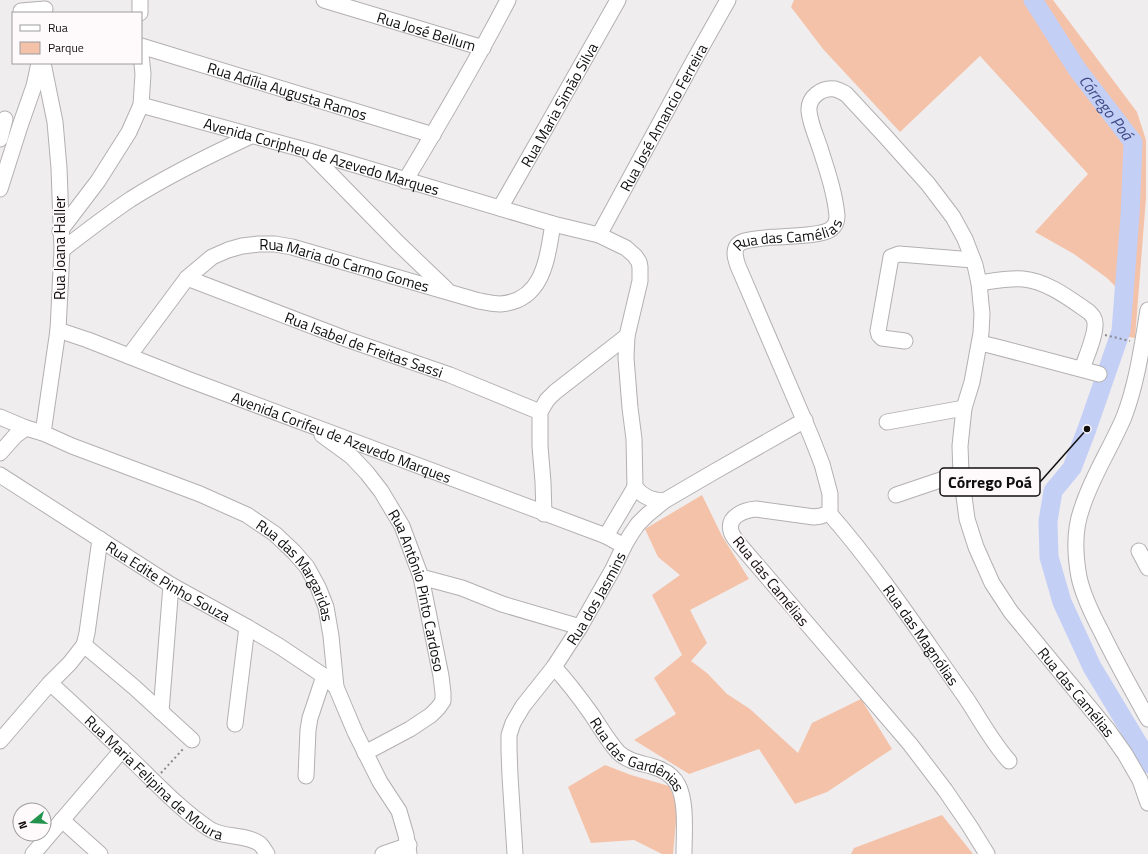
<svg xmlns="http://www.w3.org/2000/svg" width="1148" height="854" viewBox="0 0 1148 854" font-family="'Titillium Web',sans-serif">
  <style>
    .green { fill: #f4c2a8 }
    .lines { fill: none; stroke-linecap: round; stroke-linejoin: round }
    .river { stroke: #c4cff6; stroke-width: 19 }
    .minor-casing { stroke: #b3b0b1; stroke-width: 17 }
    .path { stroke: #8a8889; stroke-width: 2; stroke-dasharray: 2 3; stroke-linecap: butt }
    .minor { stroke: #fff; stroke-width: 15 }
    .labels { text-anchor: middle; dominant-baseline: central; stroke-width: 3.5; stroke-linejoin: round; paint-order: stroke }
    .street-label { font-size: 15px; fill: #0f0e0e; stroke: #fefafc }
    .water-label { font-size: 16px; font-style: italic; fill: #3d4985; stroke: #fefafc }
    .leader { fill: none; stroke: #0f0e0e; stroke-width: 1.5 }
    .callout-dot { fill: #0f0e0e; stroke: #fefafc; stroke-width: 1.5 }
    .callout { fill: #fefafc; stroke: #0f0e0e; stroke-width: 1.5 }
    .callout-label { font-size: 16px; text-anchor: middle; font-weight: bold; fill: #0f0e0e }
  </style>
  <rect width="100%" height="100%" fill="#f0edef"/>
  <path class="green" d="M794 0H1053L1137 112 1146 140V198L1135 338 1114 334 1121 310 1122 293 1107 278 1074 254 1035 232 1088 174 980 56 900 132 823 49 791 7Z
    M702 495 722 536 749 579 690 610 707 643 691 661 707 673 727 694 750 709 798 753 812 723 861 699 892 749 827 792 795 804 759 749 689 774 634 740 676 714 654 678 682 655 652 595 680 575 658 557 645 529Z
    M605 765 631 775 669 786 676 803V821L673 854H662L634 840 591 843 568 787Z
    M942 815 973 854H851L854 848Z"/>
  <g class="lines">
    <path class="river" id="s1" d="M1033 0 1077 69 1133 142 1130 216 1121 331 1087 429 1072 468 1053 491 1048 521 1049 557 1062 602 1092 667 1142 750 1148 764"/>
    <g class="minor-casing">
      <g id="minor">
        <path d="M140 0V13"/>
        <path id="s2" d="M324 0 483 48"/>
        <path d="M21 11 45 9"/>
        <path id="s3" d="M141 46 433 135"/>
        <path d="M141 54 143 74 141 105"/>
        <path d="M43 63 55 122 59 168 62 250 58 330 43 433"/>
        <path d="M0 139 5 119"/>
        <path d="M309 152 398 243 446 289"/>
        <path d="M405 181C441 121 476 62 508 0"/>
        <path d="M0 189 20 126 34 86 39 63"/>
        <path id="s4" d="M500 208 540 138 618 0"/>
        <path id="s5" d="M60 231 98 181 129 132 141 105 309 151 553 224 599 235 626 248 635 256 639 262 640 267V281L627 336 626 358 630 408 634 439 635 487C643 497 651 500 664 501"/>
        <path id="s6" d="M599 235 693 62 728 0"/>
        <path d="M62 250C84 233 107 215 131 199 169 175 210 155 251 136"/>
        <path id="s7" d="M187 278 346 339 450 375 540 412"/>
        <path d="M979 283C993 281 1008 278 1023 279 1047 281 1070 299 1089 312 1092 315 1095 318 1095 323 1096 335 1086 357 1082 369"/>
        <path d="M1148 310C1142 346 1137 383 1124 417 1111 448 1092 476 1082 508 1074 529 1075 555 1079 577 1083 596 1093 616 1102 633 1116 662 1132 690 1148 719"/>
        <path id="s8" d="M58 330 88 340 187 379 606 536 624 546"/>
        <path d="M905 341 882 338 879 335 878 331 891 257 899 254 973 260"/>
        <path d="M980 343 993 346 1099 374"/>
        <path id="s9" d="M129 356 187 278 212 257 228 250 242 246 259 244H275L292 247 479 301C485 302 493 304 500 304 544 301 547 258 553 224"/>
        <path id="s10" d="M0 417 26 428 43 433 72 446 200 494 247 515 275 534 294 552 307 567 318 587 326 607 331 636 336 687 355 732 380 782 399 811 406 835 409 854"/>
        <path d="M887 422 964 408"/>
        <path id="s11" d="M322 435 352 457 367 473 381 491 402 526 421 577 441 676 443 693V701L438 708 431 715 410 729 365 753"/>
        <path d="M0 453 15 436 26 428"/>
        <path id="s12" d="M0 475 171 585 247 627 279 646 324 676 336 687"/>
        <path d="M896 495 961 473"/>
        <path id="s13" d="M829 513C879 570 922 636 966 698 980 719 992 742 1009 761"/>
        <path d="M544 514 543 482 540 446V412L547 400 555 392 627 336"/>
        <path d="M606 536 635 487"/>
        <path d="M1139 551 1148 568"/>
        <path d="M421 577 462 588 502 604 580 627"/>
        <path d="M84 645 134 687 192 740"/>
        <path id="s14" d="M554 667C568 682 580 698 592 715 600 727 608 741 618 752 627 761 640 763 651 766 662 769 673 775 678 785 687 802 684 835 684 854"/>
        <path id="s15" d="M50 683C79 709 107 736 135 763 158 785 181 810 208 828 223 839 245 833 260 844 263 847 265 851 267 854"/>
        <path d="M161 712 171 585"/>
        <path d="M235 724 247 627"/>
        <path d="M0 741 50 683 70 663 84 645 87 633 100 539"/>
        <path d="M306 776 308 730 310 718 324 676"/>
        <path d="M62 820 100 854"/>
        <path d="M33 854 122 750"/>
        <path d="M383 854 409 845"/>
        <path id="s16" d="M515 854 510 776 509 750V735L513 723 523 706 554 667 580 627 613 569 624 546 631 534 638 524 647 515 664 501 712 473 805 420"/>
        <path id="s17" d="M987 854 969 825 945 790 910 744 739 544C736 540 732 536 731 531 727 516 745 510 756 509L814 517 821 516 829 513 830 510V494L822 464 811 436 738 266C736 260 733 252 737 246 741 240 750 240 756 239 763 238 770 237 777 237 790 236 822 236 831 229 835 226 837 221 837 216 835 193 827 170 820 148 816 136 810 123 809 111 808 97 822 87 835 89 839 90 842 92 846 94L885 136 928 184 953 217 965 239 975 265 979 283 982 314 981 333 972 382 964 408 960 446 961 473 967 519 976 547 992 583 1011 612 1108 730 1125 754 1140 780 1148 803"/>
      </g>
    </g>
    <path class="path" d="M1105 335 1130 341
      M161 773 184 748"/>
    <use href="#minor" class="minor"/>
  </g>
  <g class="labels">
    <g class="street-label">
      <text stroke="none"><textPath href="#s2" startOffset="107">Rua José Bellum</textPath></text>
      <text stroke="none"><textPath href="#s3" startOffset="153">Rua Adília Augusta Ramos</textPath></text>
      <text stroke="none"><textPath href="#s4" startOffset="119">Rua Maria Simão Silva</textPath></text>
      <text stroke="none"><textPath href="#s6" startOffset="134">Rua José Amancio Ferreira</textPath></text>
      <text stroke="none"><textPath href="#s5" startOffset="338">Avenida Coripheu de Azevedo Marques</textPath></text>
      <text stroke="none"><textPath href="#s17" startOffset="864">Rua das Camélias</textPath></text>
      <text transform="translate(59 248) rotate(-90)">Rua Joana Haller</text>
      <text stroke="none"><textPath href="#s9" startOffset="267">Rua Maria do Carmo Gomes</textPath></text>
      <text stroke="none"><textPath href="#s7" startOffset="189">Rua Isabel de Freitas Sassi</textPath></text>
      <text stroke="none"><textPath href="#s8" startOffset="303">Avenida Corifeu de Azevedo Marques</textPath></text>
      <text stroke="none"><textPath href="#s10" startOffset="342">Rua das Margaridas</textPath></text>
      <text stroke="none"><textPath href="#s12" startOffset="199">Rua Edite Pinho Souza</textPath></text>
      <text transform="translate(771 581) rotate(51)">Rua das Camélias</text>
      <text stroke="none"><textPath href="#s11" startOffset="189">Rua Antônio Pinto Cardoso</textPath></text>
      <text stroke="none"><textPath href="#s16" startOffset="282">Rua dos Jasmins</textPath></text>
      <text stroke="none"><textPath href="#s13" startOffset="153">Rua das Magnólias</textPath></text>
      <text stroke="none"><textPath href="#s17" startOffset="1763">Rua das Camélias</textPath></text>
      <text stroke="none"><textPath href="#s14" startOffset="124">Rua das Gardênias</textPath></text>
      <text stroke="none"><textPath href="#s15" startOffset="141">Rua Maria Felipina de Moura</textPath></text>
    </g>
    <g class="water-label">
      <text stroke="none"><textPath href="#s1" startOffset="130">Córrego Poá</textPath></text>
    </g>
  </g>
  <path class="leader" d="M1087 429L1040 482"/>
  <circle class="callout-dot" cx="1087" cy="429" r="4"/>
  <rect class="callout" x="940" y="468" width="100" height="28" rx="4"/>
  <g class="callout-label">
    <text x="990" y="488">Córrego Poá</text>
  </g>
  <rect x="12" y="12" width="130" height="52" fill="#fefafc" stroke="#9e9c9d"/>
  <rect x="20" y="25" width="20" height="6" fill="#ffffff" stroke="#9e9c9d"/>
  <text x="48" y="32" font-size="12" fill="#0f0e0e">Rua</text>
  <rect x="20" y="42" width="20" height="12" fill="#f4c2a8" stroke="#9e9c9d"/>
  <text x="48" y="52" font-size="12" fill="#0f0e0e">Parque</text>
  <g transform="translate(32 822) rotate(252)"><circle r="19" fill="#fefafc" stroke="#9e9c9d"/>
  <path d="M0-3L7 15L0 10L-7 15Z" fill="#22924c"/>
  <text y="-6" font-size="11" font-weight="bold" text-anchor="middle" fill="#0f0e0e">N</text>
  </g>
</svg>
